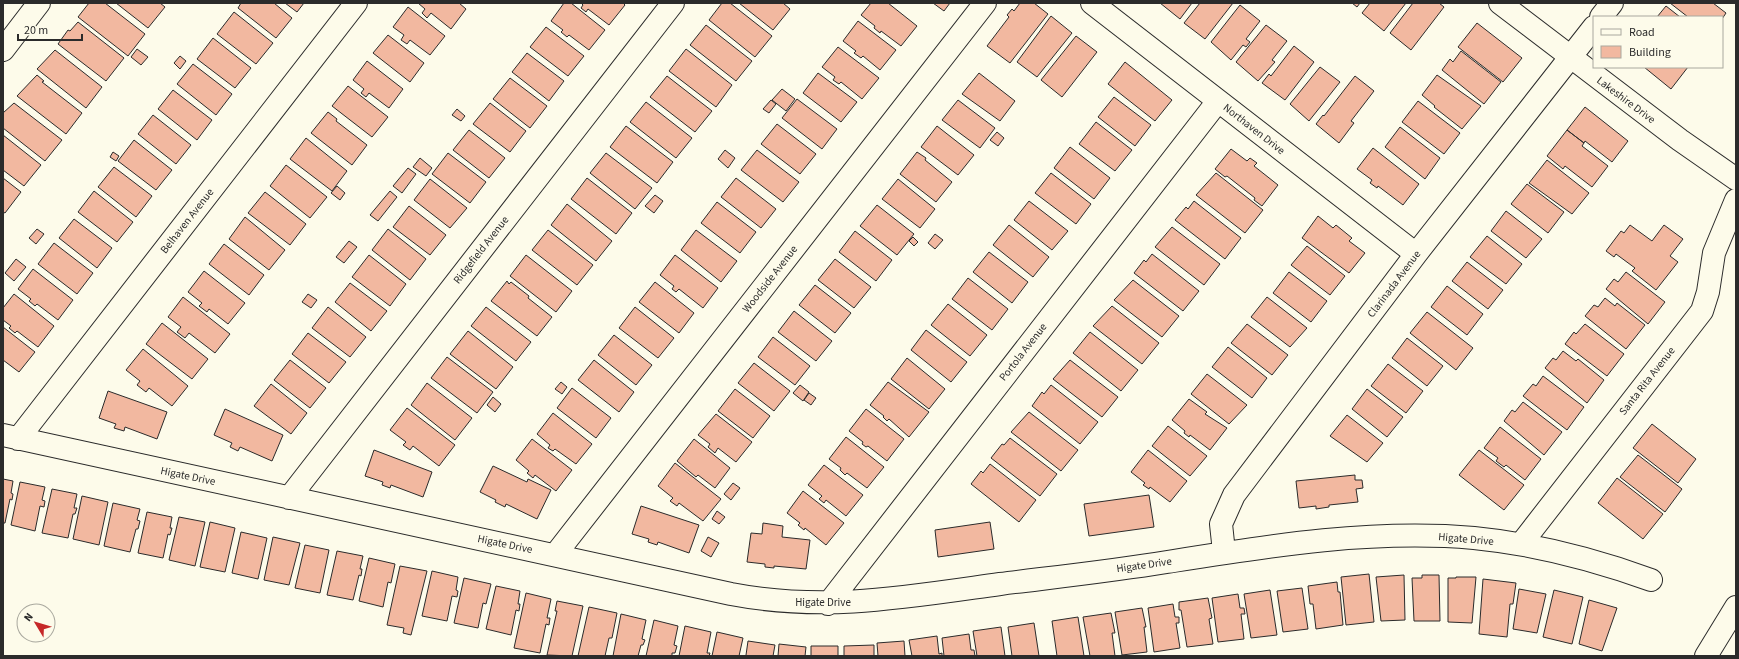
<svg xmlns="http://www.w3.org/2000/svg" width="1739" height="659" viewBox="0 0 1739 659" font-family="'Source Sans 3',sans-serif">
  <style>
    .building { fill: #f2b8a0; stroke: #2b2b2b }
    .lines { fill: none; stroke-linecap: round; stroke-linejoin: round }
    .minor-casing { stroke: #2b2b2b; stroke-width: 24 }
    .highway-casing { stroke: #2b2b2b; stroke-width: 24 }
    .minor { stroke: #fdfbea; stroke-width: 22 }
    .highway { stroke: #fdfbea; stroke-width: 22 }
    .labels { text-anchor: middle; dominant-baseline: central; stroke-width: 3; stroke-linejoin: round; paint-order: stroke }
    .street-label { font-size: 11px; fill: #2b2b2b; stroke: #fdfbea }
  </style>
  <rect width="100%" height="100%" fill="#fdfbea"/>
  <path class="building" d="M89 3H105L145 34 128 56 78 17Z
    M116 3H160L165 7 148 28Z
    M241 3H274L292 18 276 38 238 8Z
    M285 3H304L297 12Z
    M418 3H459L466 9 451 29 431 13 427 18 422 13 425 9Z
    M564 3H571L605 30 589 50 569 35 567 37 561 32 563 30 551 21Z
    M581 3H623L625 5 609 25 588 9 586 12 581 8 583 5Z
    M722 3H730L772 36 755 57 709 20Z
    M739 3H783L790 9 773 30Z
    M871 3H888L917 26 901 46 881 31 880 33 874 28 875 26 861 15Z
    M933 3H950L944 11Z
    M1020 3H1034L1048 14 1010 63 987 46 1009 17 1007 15 1012 9 1014 11Z
    M1160 3H1192L1180 19Z
    M1200 3H1233L1205 39 1184 23Z
    M1352 3H1360L1357 7Z
    M1370 3H1406L1384 31 1362 13Z
    M1413 3H1439L1444 7 1411 50 1390 33Z
    M1670 3H1713L1726 13 1722 19V17H1688Z
    M1240 5 1260 21 1246 39 1250 42 1246 47 1243 45 1231 60 1211 42Z
    M1666 6 1680 17H1657Z
    M408 7 445 36 430 55 410 40 407 44 401 40 404 35 393 27Z
    M234 12 273 43 256 64 217 34Z
    M1051 16 1072 33 1037 77 1017 62Z
    M858 21 896 50 880 70 863 56 861 58 854 53 856 51 843 41Z
    M78 22 124 58 106 81 58 44 68 30 70 31Z
    M1477 23 1522 58 1503 82 1458 47Z
    M706 25 752 61 736 81 690 45Z
    M1266 25 1287 41 1272 60 1275 62 1258 81 1236 62Z
    M546 27 584 56 568 76 530 47Z
    M388 35 424 63 410 82 373 53Z
    M1076 36 1097 52 1062 97 1041 80Z
    M213 38 251 68 235 88 197 59Z
    M1294 46 1314 62 1285 100 1262 83 1269 74 1271 76Z
    M838 47 879 78 862 99 841 82 839 84 833 80 835 77 822 67Z
    M137 49 148 57 141 65 131 57Z
    M686 49 732 85 716 107 669 71Z
    M55 50 102 87 86 108 37 69Z
    M1461 51 1501 82 1484 104 1442 70 1450 59 1453 62Z
    M527 53 564 81 549 101 512 72Z
    M180 56 186 61 180 69 174 63Z
    M367 61 403 89 389 108 369 93 366 97 361 93 364 89 353 80Z
    M1125 62 1172 100 1155 121 1108 84Z
    M193 64 232 94 216 115 177 84Z
    M1320 67 1340 82 1309 121 1290 104Z
    M1644 67H1688L1671 89Z
    M818 73 857 102 841 122 803 93Z
    M979 73 1015 101 1000 121 962 94Z
    M37 75 44 81 42 82 82 113 66 134 17 96Z
    M1437 75 1481 106 1462 129 1434 107 1435 106 1422 95Z
    M667 76 712 111 695 132 650 97Z
    M1355 76 1374 91 1351 121 1354 123 1339 143 1316 124 1323 115 1324 116Z
    M510 78 547 106 530 128 493 99Z
    M348 86 388 117 372 137 332 106Z
    M782 89 795 99 786 111 772 100Z
    M173 90 212 120 197 140 158 109Z
    M1114 97 1151 125 1135 146 1098 117Z
    M797 99 837 129 822 149 782 118Z
    M771 100 776 104 769 113 763 109Z
    M958 100 995 128 980 148 942 120Z
    M1418 101 1460 133 1444 154 1402 122Z
    M646 102 692 138 676 158 630 122Z
    M14 103 62 140 45 161 3 128V113Z
    M490 103 526 131 510 152 473 124Z
    M1585 107 1628 141 1612 162 1585 141 1584 143 1567 130Z
    M457 109 465 116 461 121 452 115Z
    M328 112 337 119 336 121 367 145 352 165 311 133Z
    M153 115 191 145 176 164 138 134Z
    M1096 122 1132 150 1115 171 1079 144Z
    M777 124 816 154 800 174 761 144Z
    M626 126 673 162 657 183 610 147Z
    M937 126 974 155 958 175 921 147Z
    M1400 127 1440 158 1425 179 1385 147Z
    M469 130 505 158 489 178 453 150Z
    M1567 130 1584 143 1582 146 1608 166 1592 187 1565 166 1563 169 1547 156Z
    M997 132 1004 138 998 146 990 140Z
    M3 135 41 165 24 186 3 170Z
    M306 138 347 171 332 191 290 159Z
    M134 140 172 170 156 190 118 161Z
    M1070 147 1110 178 1094 199 1054 168Z
    M1373 148 1419 184 1403 205 1378 186 1377 188 1370 183 1372 180 1357 169Z
    M1231 149 1247 161 1250 158 1257 163 1254 166 1278 185 1262 206 1254 200 1255 198 1227 176 1225 177 1215 169Z
    M725 150 735 158 728 168 718 159Z
    M757 150 799 182 783 202 741 170Z
    M113 152 119 156 116 161 110 157Z
    M917 152 926 158 925 160 952 182 936 202 900 174Z
    M448 153 486 182 470 203 432 174Z
    M606 153 652 188 635 209 590 173Z
    M420 158 432 168 426 176 413 167Z
    M1547 160 1589 193 1572 214 1529 183Z
    M286 165 327 197 310 218 270 186Z
    M114 167 152 196 136 217 98 187Z
    M408 168 416 174 402 193 393 186Z
    M1051 173 1091 204 1076 224 1035 193Z
    M1216 173 1263 210 1245 233 1196 195Z
    M3 178 21 192 5 213 3 212Z
    M587 178 632 213 616 234 571 199Z
    M736 178 776 209 761 228 721 197Z
    M430 179 467 208 450 228 414 200Z
    M898 179 935 209 920 228 882 199Z
    M1527 184 1564 212 1548 233 1511 204Z
    M337 186 345 193 340 200 331 193Z
    M94 191 133 222 117 242 78 212Z
    M390 191 397 197 378 221 370 215Z
    M265 192 306 224 290 245 248 213Z
    M655 195 663 201 654 213 645 206Z
    M1029 201 1068 231 1052 250 1014 220Z
    M1194 201 1241 238 1225 259 1175 220 1186 207 1188 209Z
    M717 202 756 232 740 253 701 223Z
    M567 204 612 241 596 261 551 225Z
    M877 205 914 234 897 255 860 226Z
    M409 206 446 235 430 255 393 227Z
    M1506 211 1542 239 1526 258 1491 231Z
    M1318 216 1333 228 1336 225 1352 238 1349 241 1365 253 1349 273 1302 238Z
    M245 217 285 250 269 270 229 239Z
    M74 219 112 248 97 268 59 238Z
    M1009 225 1049 257 1033 277 993 245Z
    M1630 225 1652 241 1664 225 1683 239 1670 256 1678 262 1656 290 1632 271 1635 268 1616 254 1614 257 1606 251 1621 231 1624 233Z
    M1172 227 1220 264 1204 285 1155 247Z
    M37 229 44 234 36 244 29 238Z
    M388 229 426 259 410 280 372 250Z
    M548 230 593 265 577 285 532 250Z
    M696 230 737 261 721 282 681 250Z
    M855 231 892 260 876 281 839 252Z
    M935 234 943 240 935 249 928 243Z
    M1487 236 1522 264 1506 284 1470 257Z
    M913 237 918 242 914 246 909 241Z
    M349 241 357 247 344 263 336 257Z
    M54 243 93 273 77 294 38 264Z
    M224 244 264 275 249 295 209 264Z
    M1307 246 1345 276 1330 295 1291 265Z
    M989 252 1028 282 1012 303 973 272Z
    M1152 254 1199 291 1183 311 1134 273 1144 260 1146 262Z
    M369 255 406 284 390 306 352 277Z
    M526 255 572 291 556 312 510 276Z
    M675 255 718 288 703 308 679 289 676 292 672 289 674 286 660 275Z
    M16 259 26 267 14 281 5 273Z
    M835 259 871 287 854 308 818 280Z
    M1467 262 1503 290 1488 309 1452 281Z
    M33 269 73 300 58 320 37 304 35 306 29 301 31 299 18 289Z
    M204 271 245 303 228 324 209 309 207 312 199 306 202 303 188 292Z
    M1289 272 1327 301 1311 322 1273 293Z
    M1626 272 1665 302 1648 324 1606 289 1614 279 1618 282Z
    M968 278 1008 309 992 330 952 299Z
    M1133 280 1179 316 1162 337 1114 300Z
    M507 281 509 284 511 282 529 296 528 298 552 317 537 336 491 301Z
    M655 282 694 313 679 333 639 302Z
    M350 283 387 311 371 331 335 302Z
    M815 285 851 313 835 333 799 305Z
    M1447 286 1483 314 1467 335 1431 307Z
    M14 294 54 326 38 347 17 331 15 333 9 328 11 326 3 320V308Z
    M308 294 317 300 311 308 302 302Z
    M183 297 230 334 215 353 189 333 185 338 177 332 181 327 168 317Z
    M1267 297 1307 328 1290 347 1251 317Z
    M1605 298 1615 306 1617 303 1645 325 1626 349 1585 316 1594 305 1598 307Z
    M948 304 987 335 970 356 931 325Z
    M1112 306 1159 343 1142 364 1093 326Z
    M328 307 366 337 350 357 312 328Z
    M486 307 531 342 516 361 471 326Z
    M635 307 674 338 658 358 619 328Z
    M794 311 832 341 816 361 778 332Z
    M1427 312 1473 348 1456 370 1410 333Z
    M162 323 208 359 192 379 146 344Z
    M1247 324 1288 355 1272 375 1231 343Z
    M1585 324 1624 354 1607 376 1565 344 1574 332 1576 334Z
    M3 327 35 352 19 372 3 360Z
    M926 330 967 362 951 382 911 350Z
    M468 331 513 367 496 389 450 354Z
    M1090 332 1138 370 1121 391 1073 353Z
    M308 333 346 362 329 383 292 354Z
    M614 335 652 365 636 385 598 355Z
    M773 337 810 366 795 385 758 357Z
    M1407 338 1443 366 1427 386 1392 358Z
    M1228 347 1267 378 1252 398 1212 367Z
    M143 349 188 386 172 406 149 388 146 392 137 385 140 381 126 370Z
    M1563 351 1576 361 1578 359 1604 380 1587 403 1545 368 1553 358 1556 360Z
    M447 357 493 392 477 413 431 378Z
    M907 358 945 389 929 409 891 379Z
    M290 360 326 388 310 408 274 380Z
    M594 360 634 392 619 412 578 380Z
    M1070 360 1118 397 1102 417 1053 379Z
    M754 363 790 391 774 411 738 383Z
    M1388 364 1423 391 1406 413 1371 386Z
    M1207 374 1247 405 1229 424 1191 394Z
    M1543 376 1584 407 1567 430 1523 396 1533 384 1536 386Z
    M561 382 567 387 562 394 555 389Z
    M888 382 929 412 909 437 889 419 887 421 883 417 884 416 870 405Z
    M427 383 472 418 455 440 411 405Z
    M271 384 307 413 291 434 254 406Z
    M800 385 809 392 803 401 793 393Z
    M1051 385 1098 422 1080 444 1032 406 1042 392 1044 394Z
    M572 388 611 418 596 438 557 408Z
    M735 389 770 416 753 438 718 411Z
    M1367 389 1403 417 1387 437 1352 409Z
    M108 391 167 412 157 439 125 427 124 431 114 428 116 424 99 418Z
    M809 393 816 398 811 405 804 400Z
    M493 397 501 404 495 412 487 405Z
    M1189 399 1207 412 1205 414 1227 428 1210 450 1190 435 1189 437 1184 433 1185 431 1172 420Z
    M1523 402 1562 432 1544 455 1504 421 1512 410 1515 412Z
    M407 408 455 445 439 466 413 446 410 450 403 445 406 442 390 430Z
    M225 409 283 435 272 461 240 447 238 451 230 447 232 443 214 435Z
    M866 409 904 439 887 461 868 446 866 447 862 444 863 442 849 431Z
    M1029 412 1078 450 1061 471 1011 432Z
    M553 413 592 444 576 464 555 449 553 451 548 448 550 445 537 434Z
    M716 414 752 442 736 462 718 448 715 453 708 447 710 444 698 435Z
    M1347 415 1383 443 1367 462 1330 436Z
    M1652 424 1696 459 1678 483 1633 448Z
    M1168 426 1207 456 1190 476 1152 446Z
    M1500 427 1541 459 1525 480 1506 465 1504 467 1496 461 1498 458 1484 448Z
    M846 437 884 467 867 488 847 473 845 475 840 470 841 468 829 459Z
    M1010 438 1057 474 1040 496 991 458 1002 444 1004 445Z
    M532 439 572 470 556 491 535 475 533 478 527 473 529 471 516 460Z
    M694 439 730 468 715 488 698 475 696 477 677 461Z
    M374 450 432 472 423 497 391 485 390 488 382 485 383 482 365 476Z
    M1148 450 1187 481 1170 502 1150 487 1149 489 1143 485 1145 483 1131 472Z
    M1479 450 1524 485 1504 510 1459 475Z
    M1638 455 1682 489 1665 512 1620 477Z
    M675 463 721 499 703 521 679 503 677 506 670 501 673 498 658 486Z
    M990 464 1036 500 1019 522 971 484 981 471 983 473Z
    M824 465 863 495 846 516 826 500 824 503 819 499 822 496 808 485Z
    M493 466 527 482 528 479 551 490 537 519 506 504 505 507 495 502 496 500 480 492Z
    M1355 475V480H1362L1363 488 1356 489 1358 502 1329 505V507L1316 509V506L1299 508 1296 481Z
    M1617 478 1663 514 1643 539 1598 503Z
    M3 479 13 481 11 493 13 494 12 500 10 499 5 523H3Z
    M20 482 45 487 42 500 45 501 44 507 40 506 35 531 11 525Z
    M733 483 740 488 731 500 724 494Z
    M52 489 77 494 74 508H77L75 514H73L68 538 42 533Z
    M803 491 844 523 826 545 805 528 804 530 798 525 800 523 787 513Z
    M1149 495 1154 527 1089 536 1084 504Z
    M82 496 108 502 99 545 73 539Z
    M113 503 140 509 137 520 140 521 138 529H136L130 552 104 546Z
    M641 506 699 525 689 553 658 542 657 545 648 542 649 539 632 534Z
    M717 511 725 517 719 524 712 519Z
    M147 512 172 517 170 528H172L170 535 168 534 163 558 138 553Z
    M179 517 205 522 195 566 169 560Z
    M210 522 235 528 225 572 200 567Z
    M990 522 994 549 938 557 935 530Z
    M763 523 783 526 782 537 810 540 806 569 774 566V568L765 567V564L747 562 751 533 762 534Z
    M241 532 267 538 258 579 232 573Z
    M273 537 300 543 289 585 264 580Z
    M708 537 719 543 711 557 701 551Z
    M305 545 329 550 320 593 295 588Z
    M337 551 363 556 360 569H362L361 576 359 575 353 600 327 595Z
    M369 558 395 564 391 583 388 582 383 607 359 601Z
    M400 566 427 571 411 635 403 633 404 628 387 625Z
    M432 571 458 577 456 590 458 591 457 597 452 596 447 621 422 616Z
    M1369 574 1374 622 1346 625 1341 577Z
    M1404 575 1405 620 1381 621 1376 577Z
    M1422 575H1439L1440 621H1414L1412 578H1422Z
    M1456 577H1476L1472 623 1448 622V578H1456Z
    M464 578 491 584 486 604 483 603 478 628 454 623Z
    M1483 579 1516 583 1513 604H1510L1507 637 1479 634Z
    M1337 582 1338 592H1340L1343 625 1316 629 1313 604H1310L1308 586Z
    M496 586 520 591 518 604H520L519 611 516 610 511 635 486 629Z
    M1302 588 1308 629 1283 632 1277 591Z
    M1519 589 1546 594 1537 633 1513 629Z
    M1270 590 1277 635 1251 638 1244 594Z
    M1554 590 1583 597 1572 644 1543 637Z
    M526 593 551 599 547 618H550L549 625 546 624 540 653 514 648Z
    M1238 594 1240 608H1244L1245 614H1241L1244 639 1218 642 1212 598Z
    M1208 598 1212 618 1209 619 1213 644 1187 647 1181 610H1179V602Z
    M1589 600 1617 608 1602 651 1579 644Z
    M557 601 583 606 572 656 547 655 557 611H555Z
    M1173 604 1175 617H1179V623H1176L1180 648 1154 652 1148 608Z
    M589 607 617 613 612 638H609L605 656H578Z
    M1142 608 1146 627H1144L1147 652 1122 655 1115 612Z
    M1111 613 1115 633H1112L1115 656H1090L1083 617Z
    M621 614 646 620 642 639 645 640 643 645H641L638 656H613Z
    M1078 617 1084 656H1057L1052 621Z
    M654 620 678 626 674 645 677 646 675 653H672V656H646Z
    M1034 623 1039 656H1012L1008 627Z
    M685 626 711 632 707 653H710L709 656H679Z
    M1001 627 1005 656H977L973 631Z
    M717 632 743 638 739 656H712Z
    M969 634 971 650H974L975 656H944L942 638Z
    M937 636 939 654 942 653V656H912L909 640Z
    M748 641 775 645 773 656H747L746 655Z
    M904 641 905 656H878L877 643Z
    M779 644 806 647 805 656H778Z
    M874 645V656H844V646Z
    M811 646H838V656H811Z"/>
  <g class="lines">
    <g class="minor-casing">
      <path id="minor" d="M1092 3 1416 254
        M1500 3 1680 140 1736 179
        M1601 17 1612 3
        M3 50 39 3
        M3 435 731 594C825 612 907 597 1000 584 1056 577 1112 571 1167 562 1268 546 1371 529 1474 538 1535 544 1593 559 1651 580
        M18 439 356 3
        M289 498 673 3
        M1521 544 1702 311 1708 292 1714 253 1736 200
        M1224 552 1221 524 1234 495 1416 254 1594 27
        M555 555 985 3
        M828 604 1218 101"/>
    </g>
    <g class="highway-casing">
      <path id="highway" d="M1706 656 1736 607"/>
    </g>
    <use href="#minor" class="minor"/>
    <use href="#highway" class="highway"/>
  </g>
  <g class="labels">
    <g class="street-label">
      <text transform="translate(1626 100) rotate(37)">Lakeshire Drive</text>
      <text transform="translate(1254 129) rotate(38)">Northaven Drive</text>
      <text transform="translate(187 221) rotate(-52)">Belhaven Avenue</text>
      <text transform="translate(481 250) rotate(-52)">Ridgefield Avenue</text>
      <text transform="translate(770 279) rotate(-52)">Woodside Avenue</text>
      <text transform="translate(1394 284) rotate(-53)">Clarinada Avenue</text>
      <text transform="translate(1023 352) rotate(-52)">Portola Avenue</text>
      <text transform="translate(1647 381) rotate(-52)">Santa Rita Avenue</text>
      <text transform="translate(188 476) rotate(12)">Higate Drive</text>
      <text transform="translate(1466 539) rotate(5)">Higate Drive</text>
      <text transform="translate(505 544) rotate(12)">Higate Drive</text>
      <text transform="translate(1144 565) rotate(-8)">Higate Drive</text>
      <text x="823" y="602">Higate Drive</text>
    </g>
  </g>
  <rect width="1739" height="659" fill="none" stroke="#2b2b2b" stroke-width="8"/>
  <rect x="1593" y="16" width="130" height="52" fill="#fdfbea" stroke="#a9a89e"/>
  <rect x="1601" y="29" width="20" height="6" fill="#fdfbea" stroke="#a9a89e"/>
  <text x="1629" y="36" font-size="12" fill="#2b2b2b">Road</text>
  <rect x="1601" y="46" width="20" height="12" fill="#f2b8a0" stroke="#a9a89e"/>
  <text x="1629" y="56" font-size="12" fill="#2b2b2b">Building</text>
  <g transform="translate(36 623) rotate(308)"><circle r="19" fill="#fdfbea" stroke="#a9a89e"/>
  <path d="M0-3L7 15L0 10L-7 15Z" fill="#c62828"/>
  <text y="-6" font-size="11" font-weight="bold" text-anchor="middle" fill="#2b2b2b">N</text>
  </g>
  <path d="M18 34v6h64v-6" fill="none" stroke="#2b2b2b" stroke-width="2"/>
  <text x="24" y="34" font-size="12" fill="#2b2b2b" stroke="#fdfbea" stroke-width="3" paint-order="stroke">20 m</text>
</svg>
